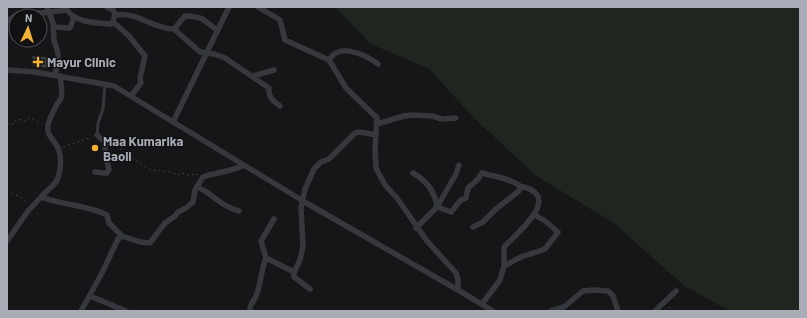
<svg xmlns="http://www.w3.org/2000/svg" width="807" height="318" viewBox="0 0 807 318" font-family="Barlow,sans-serif">
  <style>
    .green { fill: #1e261f }
    .building { fill: #404145; stroke: #303034 }
    .lines { fill: none; stroke-linecap: round; stroke-linejoin: round }
    .path { stroke: #3d3f44; stroke-width: 1; stroke-dasharray: 2 3; stroke-linecap: butt }
    .lane { stroke: #37383d; stroke-width: 3 }
    .street { stroke: #37383d; stroke-width: 5.5 }
    .poi-dot { fill: #f2b134; stroke: #111113; stroke-width: 1.5 }
    .labels { text-anchor: middle; dominant-baseline: central; stroke-width: 3; stroke-linejoin: round; paint-order: stroke }
    .poi-label { font-size: 13px; font-weight: bold; fill: #a8adb8; stroke: #111113; text-anchor: start }
  </style>
  <rect width="100%" height="100%" fill="#161618"/>
  <path class="green" d="M335 7H800V311H730L684 286 615 224 535 175 474 118 429 69 371 44Z"/>
  <path class="building" d="M33 56 50 58 48 68 32 65Z"/>
  <g class="lines">
    <path class="path" d="M7 123 12 125 17 119 26 121 30 118 42 124
      M112 143 148 169 152 170 170 172 179 175 182 173C189 177 191 173 198 175
      M63 147 92 137
      M7 191 22 198 28 204
      M669 307 672 311"/>
    <path class="lane" d="M97 135 98 123 103 109 105 84"/>
    <path class="street" d="M47 7 53 23 54 40 58 53V61L55 75
      M258 7 280 20 285 40 329 60 346 88 377 118 375 150 376 168 385 185 397 198 427 241 456 273 458 280V290
      M115 15C137 11 153 29 174 29L185 16C204 17 202 19 217 30
      M7 21 18 14 25 13H41L67 10C76 23 97 23 112 24L115 15 113 10 107 7
      M113 22 129 36 145 56 140 78 141 83 131 96
      M53 27 70 28 74 17
      M174 29 200 52 214 54 225 58 269 88C268 97 273 101 280 106
      M329 60C331 58 333 54 336 53 347 46 369 57 378 64
      M7 70 35 72 114 86 308 204 458 290 493 311
      M253 76 274 70
      M173 122 229 7
      M377 124 404 116 412 115 432 116 442 119 456 118
      M95 172 104 173H107L109 169 105 155V142L97 135
      M413 173C427 181 435 191 437 207L451 212 461 200 466 198 468 188 478 179 482 173C496 177 509 178 520 186L519 191 496 209 483 222 473 227
      M197 187C213 193 219 206 239 211
      M41 197C45 192 53 186 56 182 61 173 62 157 58 148 55 141 46 135 48 126 48 122 54 110 56 106 57 103 60 101 61 98 63 92 61 83 60 76
      M274 219 261 241 266 258 294 272
      M416 228 437 207 456 174 459 165
      M7 241 28 211 41 197C62 205 88 205 107 215L109 223 122 236
      M504 266 521 257 545 249 558 232 545 221 535 215
      M310 289 294 277V272L300 260 303 246 301 208 305 189 314 169 321 162 329 159 355 133 360 132 376 135
      M90 296 126 311
      M482 304 500 280 504 266V247C517 233 565 195 520 186
      M81 311 102 273 118 239 122 236 140 242 150 243 165 223 175 216 178 212 186 208 193 202 195 190 203 177C217 172 231 172 244 165
      M250 311C249 305 254 301 256 296 261 284 261 270 266 258
      M551 311 564 307 583 291 593 290 608 291 613 296 618 311
      M655 311 676 291"/>
  </g>
  <g class="poi-dot">
    <path d="M36 56h4v4h4v4h-4v4h-4v-4h-4v-4h4z"/>
    <circle cx="95" cy="148" r="4"/>
  </g>
  <g class="labels">
    <g class="poi-label">
      <text x="47" y="62">Mayur Clinic</text>
      <text x="103" y="141">Maa Kumarika<tspan x="103" dy="15">Baoli</tspan></text>
    </g>
  </g>
  <rect width="807" height="318" fill="none" stroke="#a8adb8" stroke-width="16"/>
  <g transform="translate(28 28) rotate(4)"><circle r="19" fill="#111113" stroke="#4d4f55"/>
  <path d="M0-3L7 15L0 10L-7 15Z" fill="#f2b134"/>
  <text y="-6" font-size="11" font-weight="bold" text-anchor="middle" fill="#a8adb8">N</text>
  </g>
</svg>
